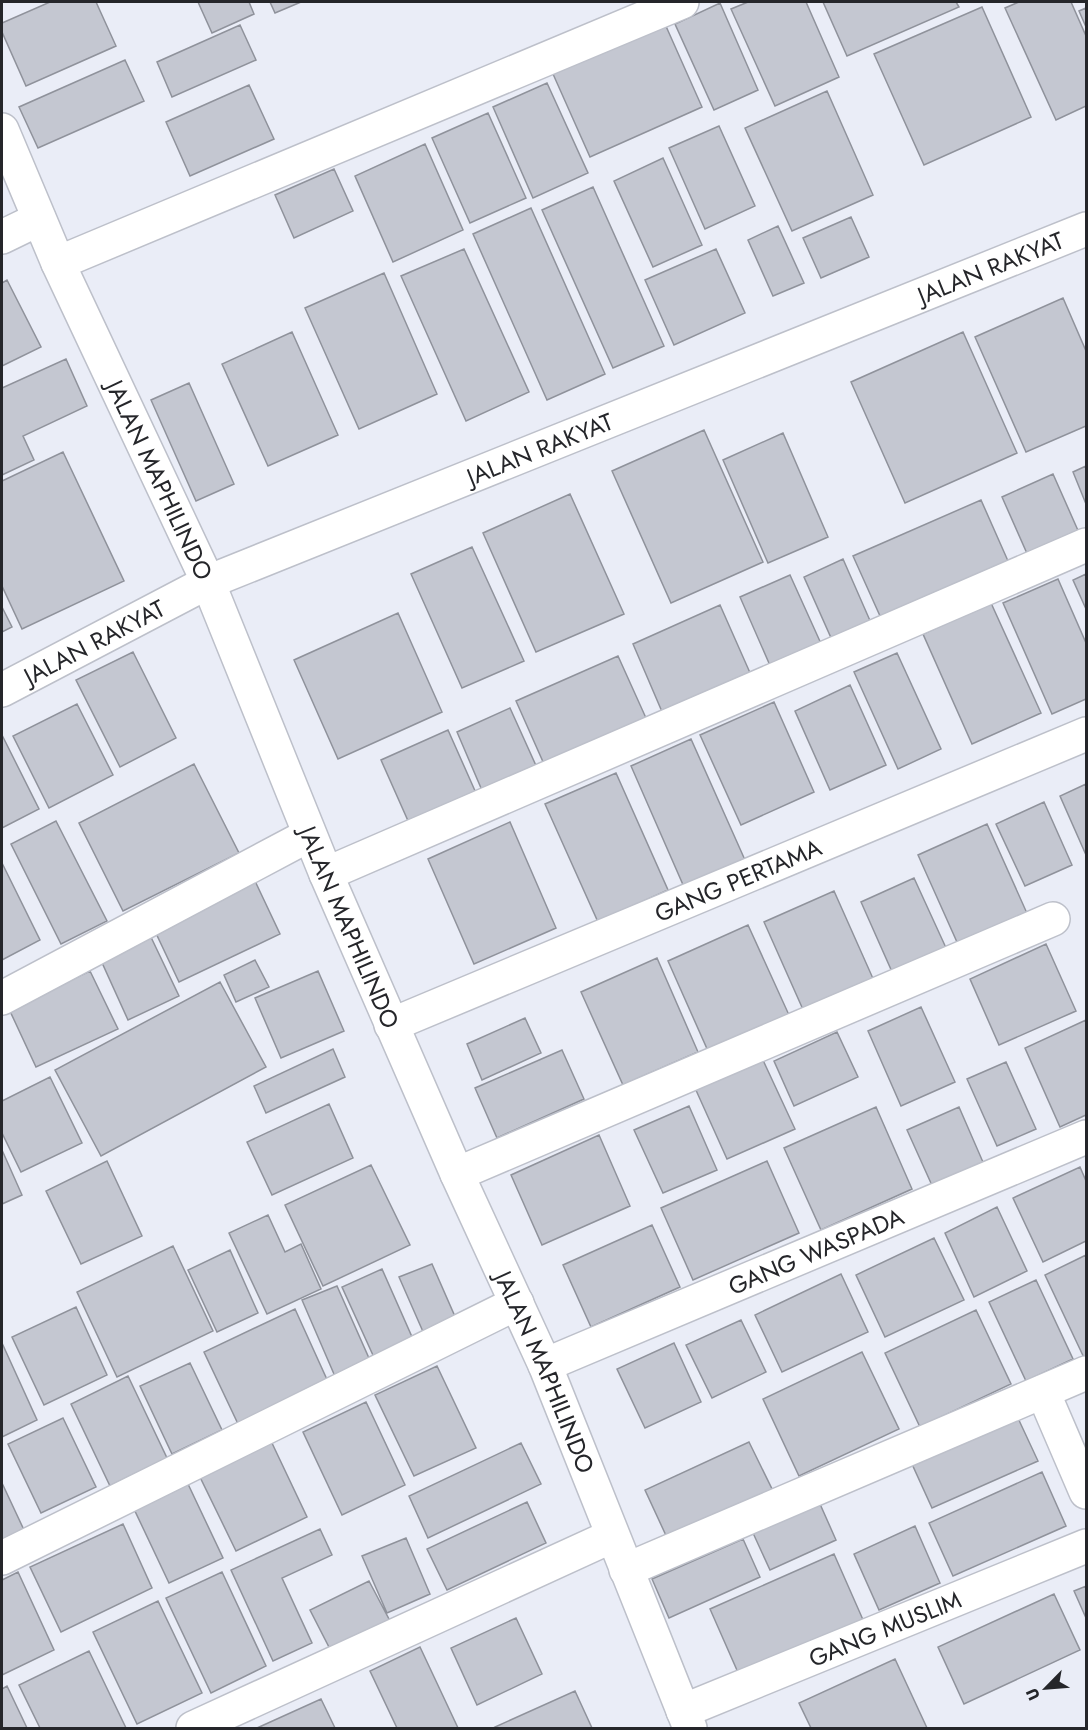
<svg xmlns="http://www.w3.org/2000/svg" width="1088" height="1730" viewBox="0 0 1088 1730" font-family="Jost,sans-serif">
  <style>
    .building { fill: #c4c7d1; stroke: #8f929b; stroke-width: 1.5 }
    .lines { fill: none; stroke-linecap: round; stroke-linejoin: round }
    .minor-casing { stroke: #bdc0ca; stroke-width: 36 }
    .minor { stroke: #fff; stroke-width: 33 }
    .labels { text-anchor: middle; dominant-baseline: central; stroke-width: 4.5; stroke-linejoin: round; paint-order: stroke }
    .street-label { font-size: 24px; fill: #25262a; stroke: #eaedf7 }
  </style>
  <rect width="100%" height="100%" fill="#eaedf7"/>
  <path class="building" d="M50 2H96L116 46 26 86 2 32V23Z
    M198 2H249L254 14 212 33Z
    M270 2H301L275 13Z
    M748 2H806L839 77 775 106 731 9Z
    M823 2H956L959 7 847 56Z
    M1019 2H1071L1086 36V106L1056 120 1005 8Z
    M720 3 758 90 714 110 675 24Z
    M982 7 1031 117 924 165 874 54Z
    M1086 8V27L1079 11Z
    M665 24 702 107 590 157 553 74Z
    M240 25 256 60 172 97 157 62Z
    M125 60 144 101 38 148 19 107Z
    M547 83 588 173 533 198 493 107Z
    M249 85 274 139 190 176 166 122Z
    M827 91 873 195 792 231 745 128Z
    M488 113 526 198 470 223 432 138Z
    M719 126 755 206 705 229 669 148Z
    M425 144 463 230 393 262 355 176Z
    M663 158 702 245 653 267 614 181Z
    M334 169 353 211 294 238 275 195Z
    M593 187 664 346 613 368 542 210Z
    M531 208 605 374 547 400 473 234Z
    M851 217 869 257 821 278 803 238Z
    M778 226 804 283 773 296 748 240Z
    M464 249 529 392 466 421 401 276Z
    M716 249 745 313 674 345 645 280Z
    M384 273 437 394 359 429 305 308Z
    M7 280 41 347 2 366V283Z
    M1063 298 1086 351V426L1026 452 975 337Z
    M292 332 338 435 268 466 222 364Z
    M963 332 1017 453 905 503 851 382Z
    M66 359 87 406 23 436 34 460 2 475V388Z
    M189 383 234 484 196 501 151 400Z
    M704 430 763 562 671 603 612 471Z
    M783 433 828 537 768 563 723 460Z
    M63 452 124 581 22 629 2 586V481Z
    M1086 466V504L1073 472Z
    M1053 474 1084 544 1033 567 1002 497Z
    M570 494 624 614 536 652 483 533Z
    M981 500 1012 570 885 627 853 556Z
    M472 547 524 661 462 688 411 574Z
    M843 559 875 632 836 649 804 577Z
    M1086 574V609L1073 580Z
    M790 575 823 648 772 670 740 597Z
    M1058 579 1086 643V699L1052 714 1003 603Z
    M991 603 1041 713 972 744 923 634Z
    M720 605 751 675 663 714 633 644Z
    M2 607 12 627 2 632Z
    M398 613 442 712 338 759 294 660Z
    M133 652 176 738 120 767 76 680Z
    M897 653 941 749 898 769 854 672Z
    M618 656 646 718 544 764 516 701Z
    M850 685 886 765 830 790 795 711Z
    M774 702 814 792 741 825 700 735Z
    M77 704 113 775 49 808 13 736Z
    M510 708 538 770 484 795 457 732Z
    M448 730 476 793 409 823 381 760Z
    M2 735 39 809 2 828Z
    M691 739 745 860 684 887 631 766Z
    M194 764 239 853 123 911 79 823Z
    M616 773 668 890 598 922 545 804Z
    M1086 784V855L1060 796Z
    M1044 802 1072 865 1025 886 996 824Z
    M56 821 107 921 61 944 11 844Z
    M510 822 556 928 474 964 428 859Z
    M987 824 1030 920 961 951 918 855Z
    M2 863 40 940 2 960Z
    M914 878 947 950 893 974 861 902Z
    M255 881 280 934 179 982 154 929Z
    M834 891 875 983 805 1014 764 922Z
    M748 925 789 1015 708 1051 668 961Z
    M149 933 179 996 128 1020 99 956Z
    M1046 944 1076 1011 999 1045 970 979Z
    M657 958 698 1052 623 1085 581 992Z
    M255 960 269 987 236 1002 224 975Z
    M90 971 118 1029 36 1067 9 1009Z
    M318 971 344 1031 281 1058 255 998Z
    M220 982 266 1067 101 1156 55 1070Z
    M921 1007 955 1082 901 1106 868 1031Z
    M525 1018 541 1053 482 1080 467 1044Z
    M1086 1020V1115L1060 1127 1025 1048Z
    M837 1032 858 1077 794 1106 774 1061Z
    M333 1049 345 1077 266 1113 254 1086Z
    M562 1050 584 1099 497 1138 475 1088Z
    M762 1058 795 1129 727 1159 695 1088Z
    M1006 1062 1036 1129 997 1146 967 1079Z
    M50 1077 82 1143 21 1172 2 1133V1101Z
    M329 1104 353 1158 272 1195 247 1142Z
    M689 1106 717 1170 663 1193 634 1130Z
    M876 1107 912 1189 821 1230 784 1148Z
    M959 1107 986 1169 935 1192 907 1130Z
    M599 1135 630 1206 542 1245 511 1175Z
    M2 1150 22 1195 2 1204Z
    M107 1161 142 1236 81 1264 46 1191Z
    M767 1161 799 1233 693 1280 661 1208Z
    M371 1165 410 1245 323 1286 285 1205Z
    M1080 1167 1086 1181V1241L1043 1262 1013 1198Z
    M997 1207 1027 1271 974 1297 945 1233Z
    M268 1215 285 1252 301 1244 321 1289 267 1314 229 1233Z
    M652 1225 680 1287 591 1327 563 1265Z
    M934 1238 964 1300 885 1337 856 1275Z
    M173 1246 213 1331 117 1377 77 1292Z
    M230 1250 258 1313 217 1332 188 1270Z
    M1086 1255V1362L1045 1275Z
    M432 1264 460 1328 428 1343 399 1277Z
    M382 1269 416 1346 377 1364 342 1287Z
    M841 1274 868 1332 782 1372 755 1315Z
    M1036 1280 1073 1359 1026 1381 989 1302Z
    M337 1286 372 1365 337 1381 302 1300Z
    M76 1307 107 1375 44 1405 12 1337Z
    M295 1309 329 1384 239 1426 204 1352Z
    M976 1310 1011 1384 920 1427 885 1353Z
    M741 1320 766 1372 712 1398 686 1345Z
    M2 1343 37 1420 2 1437Z
    M674 1343 701 1402 645 1428 617 1369Z
    M862 1352 899 1429 799 1476 763 1399Z
    M190 1363 222 1430 172 1454 140 1386Z
    M437 1366 476 1448 414 1476 375 1395Z
    M128 1376 167 1458 110 1486 71 1404Z
    M366 1402 405 1485 342 1515 303 1432Z
    M1017 1416 1038 1461 932 1508 912 1464Z
    M63 1418 96 1487 41 1513 8 1444Z
    M271 1441 307 1517 236 1551 199 1475Z
    M749 1442 774 1493 669 1542 645 1490Z
    M521 1443 541 1484 428 1538 409 1496Z
    M1042 1472 1066 1526 953 1576 929 1523Z
    M2 1483 24 1530 2 1540Z
    M188 1484 223 1558 169 1583 134 1509Z
    M527 1502 546 1543 447 1590 427 1549Z
    M820 1504 836 1540 770 1570 753 1533Z
    M123 1524 152 1588 61 1632 30 1567Z
    M915 1526 940 1583 879 1610 854 1554Z
    M320 1529 332 1555 282 1578 312 1643 273 1661 231 1570Z
    M406 1538 430 1594 387 1613 362 1556Z
    M743 1539 760 1577 669 1618 652 1579Z
    M834 1554 864 1622 740 1677 710 1609Z
    M18 1572 54 1650 2 1675V1580Z
    M222 1572 266 1666 211 1693 166 1598Z
    M369 1581 390 1621 331 1651 310 1610Z
    M1086 1586V1618L1074 1591Z
    M1054 1594 1080 1650 964 1704 938 1647Z
    M158 1601 202 1693 137 1724 93 1632Z
    M516 1618 542 1674 477 1705 451 1648Z
    M420 1647 458 1728H397L370 1671Z
    M89 1651 126 1728H40L19 1685Z
    M895 1659 927 1728H811L799 1703Z
    M7 1686 27 1728H2V1689Z
    M575 1691 592 1728H496L495 1727Z
    M321 1699 335 1728H257Z"/>
  <g class="lines">
    <g class="minor-casing">
      <g id="minor">
        <path id="s1" d="M2 130 58 263 208 582 326 874 457 1174 545 1365 690 1728"/>
        <path d="M2 237 39 219"/>
        <path d="M58 263 682 2"/>
        <path id="s2" d="M2 690 208 582 1086 229"/>
        <path d="M326 874 1086 545"/>
        <path d="M2 998 309 835"/>
        <path id="s3" d="M391 1025 1086 734"/>
        <path d="M457 1174 1053 919"/>
        <path id="s4" d="M545 1365 1086 1137"/>
        <path d="M1043 1392 1086 1492"/>
        <path d="M2 1558 517 1303"/>
        <path d="M626 1570 1086 1373"/>
        <path id="s5" d="M683 1711 1086 1546"/>
        <path d="M193 1728 612 1536"/>
      </g>
    </g>
    <use href="#minor" class="minor"/>
  </g>
  <g class="labels">
    <g class="street-label">
      <text stroke="none"><textPath href="#s2" startOffset="1076">JALAN RAKYAT</textPath></text>
      <text stroke="none"><textPath href="#s2" startOffset="590">JALAN RAKYAT</textPath></text>
      <text stroke="none"><textPath href="#s1" startOffset="384">JALAN MAPHILINDO</textPath></text>
      <text stroke="none"><textPath href="#s2" startOffset="104">JALAN RAKYAT</textPath></text>
      <text stroke="none"><textPath href="#s3" startOffset="376">GANG PERTAMA</textPath></text>
      <text stroke="none"><textPath href="#s1" startOffset="870">JALAN MAPHILINDO</textPath></text>
      <text stroke="none"><textPath href="#s4" startOffset="294">GANG WASPADA</textPath></text>
      <text stroke="none"><textPath href="#s1" startOffset="1356">JALAN MAPHILINDO</textPath></text>
      <text stroke="none"><textPath href="#s5" startOffset="218">GANG MUSLIM</textPath></text>
    </g>
  </g>
  <rect width="1088" height="1730" fill="none" stroke="#25262a" stroke-width="6"/>
  <g transform="translate(1046 1688) rotate(245)" stroke="#eaedf7" stroke-width="4.5" paint-order="stroke">
  <path d="M0-4.5L10 22L0 15L-10 22Z" fill="#25262a"/>
  <text y="-9" font-size="16" font-weight="bold" text-anchor="middle" fill="#25262a">U</text>
  </g>
</svg>
